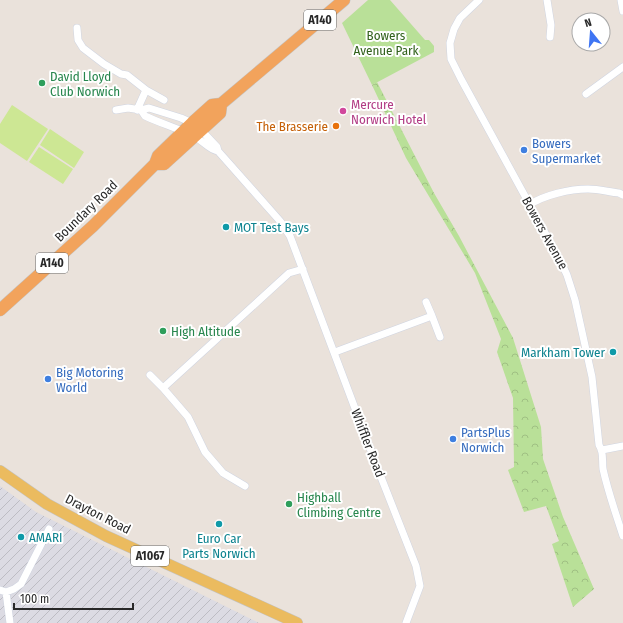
<svg xmlns="http://www.w3.org/2000/svg" width="623" height="623" viewBox="0 0 623 623" font-family="'Fira Sans Condensed',sans-serif">
  <style>
    .industrial { fill: url(#industrial-furrows) }
    .forest { fill: url(#forest-crowns) }
    .park { fill: #b9e098 }
    .pitch { fill: #cde794 }
    .lines { fill: none; stroke-linecap: round; stroke-linejoin: round }
    .minor-casing { stroke: #d0d5e1; stroke-width: 8 }
    .primary-casing { stroke: #c3c3c3; stroke-width: 12 }
    .trunk-casing { stroke: #c3c3c3; stroke-width: 13 }
    .minor { stroke: #fff; stroke-width: 7 }
    .primary { stroke: #ebbb5f; stroke-width: 11 }
    .trunk { stroke: #f2a35c; stroke-width: 12 }
    .leisure-dot { fill: #2e9e5b; stroke: #fff; stroke-width: 1.5 }
    .hotel-dot { fill: #d1479c; stroke: #fff; stroke-width: 1.5 }
    .food-dot { fill: #e8710a; stroke: #fff; stroke-width: 1.5 }
    .shop-dot { fill: #3f7fe0; stroke: #fff; stroke-width: 1.5 }
    .culture-dot { fill: #0f9aa8; stroke: #fff; stroke-width: 1.5 }
    .labels { text-anchor: middle; dominant-baseline: central; stroke-width: 4; stroke-linejoin: round; paint-order: stroke }
    .shield { fill: #fff; stroke: #696969; stroke-width: 1 }
    .shield-label { font-size: 12px; font-weight: bold; fill: #292929 }
    .park-label { font-size: 13px; fill: #32621c; stroke: #fff }
    .leisure-label { font-size: 13px; fill: #27864d; stroke: #fff; text-anchor: start }
    .hotel-label { font-size: 13px; fill: #b23c85; stroke: #fff; text-anchor: start }
    .food-label { font-size: 13px; fill: #c56008; stroke: #fff; text-anchor: end }
    .shop-label { font-size: 13px; fill: #366cbe; stroke: #fff; text-anchor: start }
    .street-label { font-size: 13px; fill: #292929; stroke: #fff }
    .culture-label { font-size: 13px; fill: #0d838f; stroke: #fff; text-anchor: start }
  </style>
  <defs>
    <pattern id="industrial-furrows" width="10" height="10" patternUnits="userSpaceOnUse"><rect width="10" height="10" fill="#dcdbe3"/><path d="M-1 1l2-2M0 10L10 0M9 11l2-2" fill="none" stroke="#bdbcc3"/></pattern>
    <pattern id="forest-crowns" width="20" height="18" patternUnits="userSpaceOnUse"><rect width="20" height="18" fill="#b9e098"/><path d="M2 6a3 3 0 1 1 6 0M12 15a3 3 0 1 1 6 0" fill="none" stroke="#9fc083"/></pattern>
  </defs>
  <rect width="100%" height="100%" fill="#eae2db"/>
  <path class="industrial" d="M0 486 36 512 259 623H0Z"/>
  <path class="forest" d="M377 82 434 193 459 236 513 338 541 427 543 459 563 517 594 589 573 607 552 544 559 541 546 506 524 512 508 470 514 467 513 398 497 352 501 339 475 273 406 158 372 85Z"/>
  <path class="park" d="M368 0H390L425 40H429L434 46V52L372 85 342 23Z"/>
  <path class="pitch" d="M12 105 48 129 27 161 0 143V124Z
    M50 129 84 152 74 168 40 145Z
    M39 147 73 169 63 184 29 162Z"/>
  <g class="lines">
    <g class="minor-casing">
      <path id="minor" d="M479 0 460 18 454 29 450 43 451 59 461 79 561 262 567 275 575 300 592 377 599 445C604 452 602 460 603 469 608 492 616 514 623 536
        M547 0 551 25 550 37
        M621 0 623 11
        M77 28 78 40 83 48 104 64 121 74 127 75 146 90 137 110
        M146 90 164 100
        M586 94 623 67
        M116 110 128 108 141 110 149 108 181 118 192 123 202 131 217 147 218 151 280 221 290 236 379 472 416 566 420 586 406 623
        M141 110 145 116C162 124 180 129 197 138 204 142 210 150 218 151
        M529 205C544 195 570 189 588 189 599 189 609 192 619 193L623 195
        M432 316 440 337
        M335 352 432 316 426 302
        M150 375 163 388 289 273 303 269
        M163 388 188 417 205 452 223 473 245 486
        M602 450 623 446
        M0 590 6 592 14 589 21 584 49 529
        M6 592 10 623"/>
    </g>
    <g class="primary-casing">
      <path id="primary" d="M0 471 47 504 106 536 297 623"/>
    </g>
    <g class="trunk-casing">
      <path id="trunk" d="M155 164H164L220 113 221 104
        M0 310 93 226 155 164 158 156 192 123 212 105 221 104 344 0"/>
    </g>
    <use href="#minor" class="minor"/>
    <use href="#primary" class="primary"/>
    <use href="#trunk" class="trunk"/>
  </g>
  <g class="leisure-dot">
    <circle cx="42" cy="83" r="4"/>
    <circle cx="163" cy="331" r="4"/>
    <circle cx="289" cy="504" r="4"/>
  </g>
  <circle class="hotel-dot" cx="343" cy="111" r="4"/>
  <circle class="food-dot" cx="336" cy="126" r="4"/>
  <g class="shop-dot">
    <circle cx="524" cy="150" r="4"/>
    <circle cx="48" cy="379" r="4"/>
    <circle cx="453" cy="439" r="4"/>
  </g>
  <g class="culture-dot">
    <circle cx="226" cy="227" r="4"/>
    <circle cx="613" cy="352" r="4"/>
    <circle cx="219" cy="524" r="4"/>
    <circle cx="21" cy="537" r="4"/>
  </g>
  <g class="labels">
    <g class="shield">
      <rect x="304" y="10" width="32" height="20" rx="3"/>
      <rect x="36" y="253" width="32" height="20" rx="3"/>
      <rect x="131" y="546" width="38" height="20" rx="3"/>
    </g>
    <g class="shield-label">
      <text x="320" y="20">A140</text>
      <text x="52" y="263">A140</text>
      <text x="150" y="556">A1067</text>
    </g>
    <g class="park-label">
      <text x="386" y="35">Bowers<tspan x="386" dy="15">Avenue Park</tspan></text>
    </g>
    <g class="leisure-label">
      <text x="50" y="76">David Lloyd<tspan x="50" dy="15">Club Norwich</tspan></text>
      <text x="171" y="331">High Altitude</text>
      <text x="297" y="497">Highball<tspan x="297" dy="15">Climbing Centre</tspan></text>
    </g>
    <g class="hotel-label">
      <text x="351" y="104">Mercure<tspan x="351" dy="15">Norwich Hotel</tspan></text>
    </g>
    <g class="food-label">
      <text x="328" y="126">The Brasserie</text>
    </g>
    <g class="shop-label">
      <text x="532" y="143">Bowers<tspan x="532" dy="15">Supermarket</tspan></text>
      <text x="56" y="372">Big Motoring<tspan x="56" dy="15">World</tspan></text>
      <text x="461" y="432">PartsPlus<tspan x="461" dy="15">Norwich</tspan></text>
    </g>
    <g class="street-label">
      <text transform="translate(86 211) rotate(-44)">Boundary Road</text>
      <text transform="translate(545 233) rotate(61)">Bowers Avenue</text>
      <text transform="translate(368 443) rotate(69)">Whiffler Road</text>
      <text transform="translate(98 514) rotate(27)">Drayton Road</text>
    </g>
    <g class="culture-label">
      <text x="234" y="227">MOT Test Bays</text>
      <text x="605" y="352" text-anchor="end">Markham Tower</text>
      <text x="29" y="537">AMARI</text>
      <text x="219" y="538" text-anchor="middle">Euro Car<tspan x="219" dy="15">Parts Norwich</tspan></text>
    </g>
  </g>
  <g transform="translate(591 32) rotate(343)"><circle r="19" fill="#ffffff" stroke="#a9a9a9"/>
  <path d="M0-3L7 15L0 10L-7 15Z" fill="#3f75f3"/>
  <text y="-6" font-size="11" font-weight="bold" text-anchor="middle" fill="#292929">N</text>
  </g>
  <path d="M14 603v6h119v-6" fill="none" stroke="#292929" stroke-width="2"/>
  <text x="20" y="603" font-size="12" fill="#292929" stroke="#ffffff" stroke-width="3" paint-order="stroke">100 m</text>
</svg>
